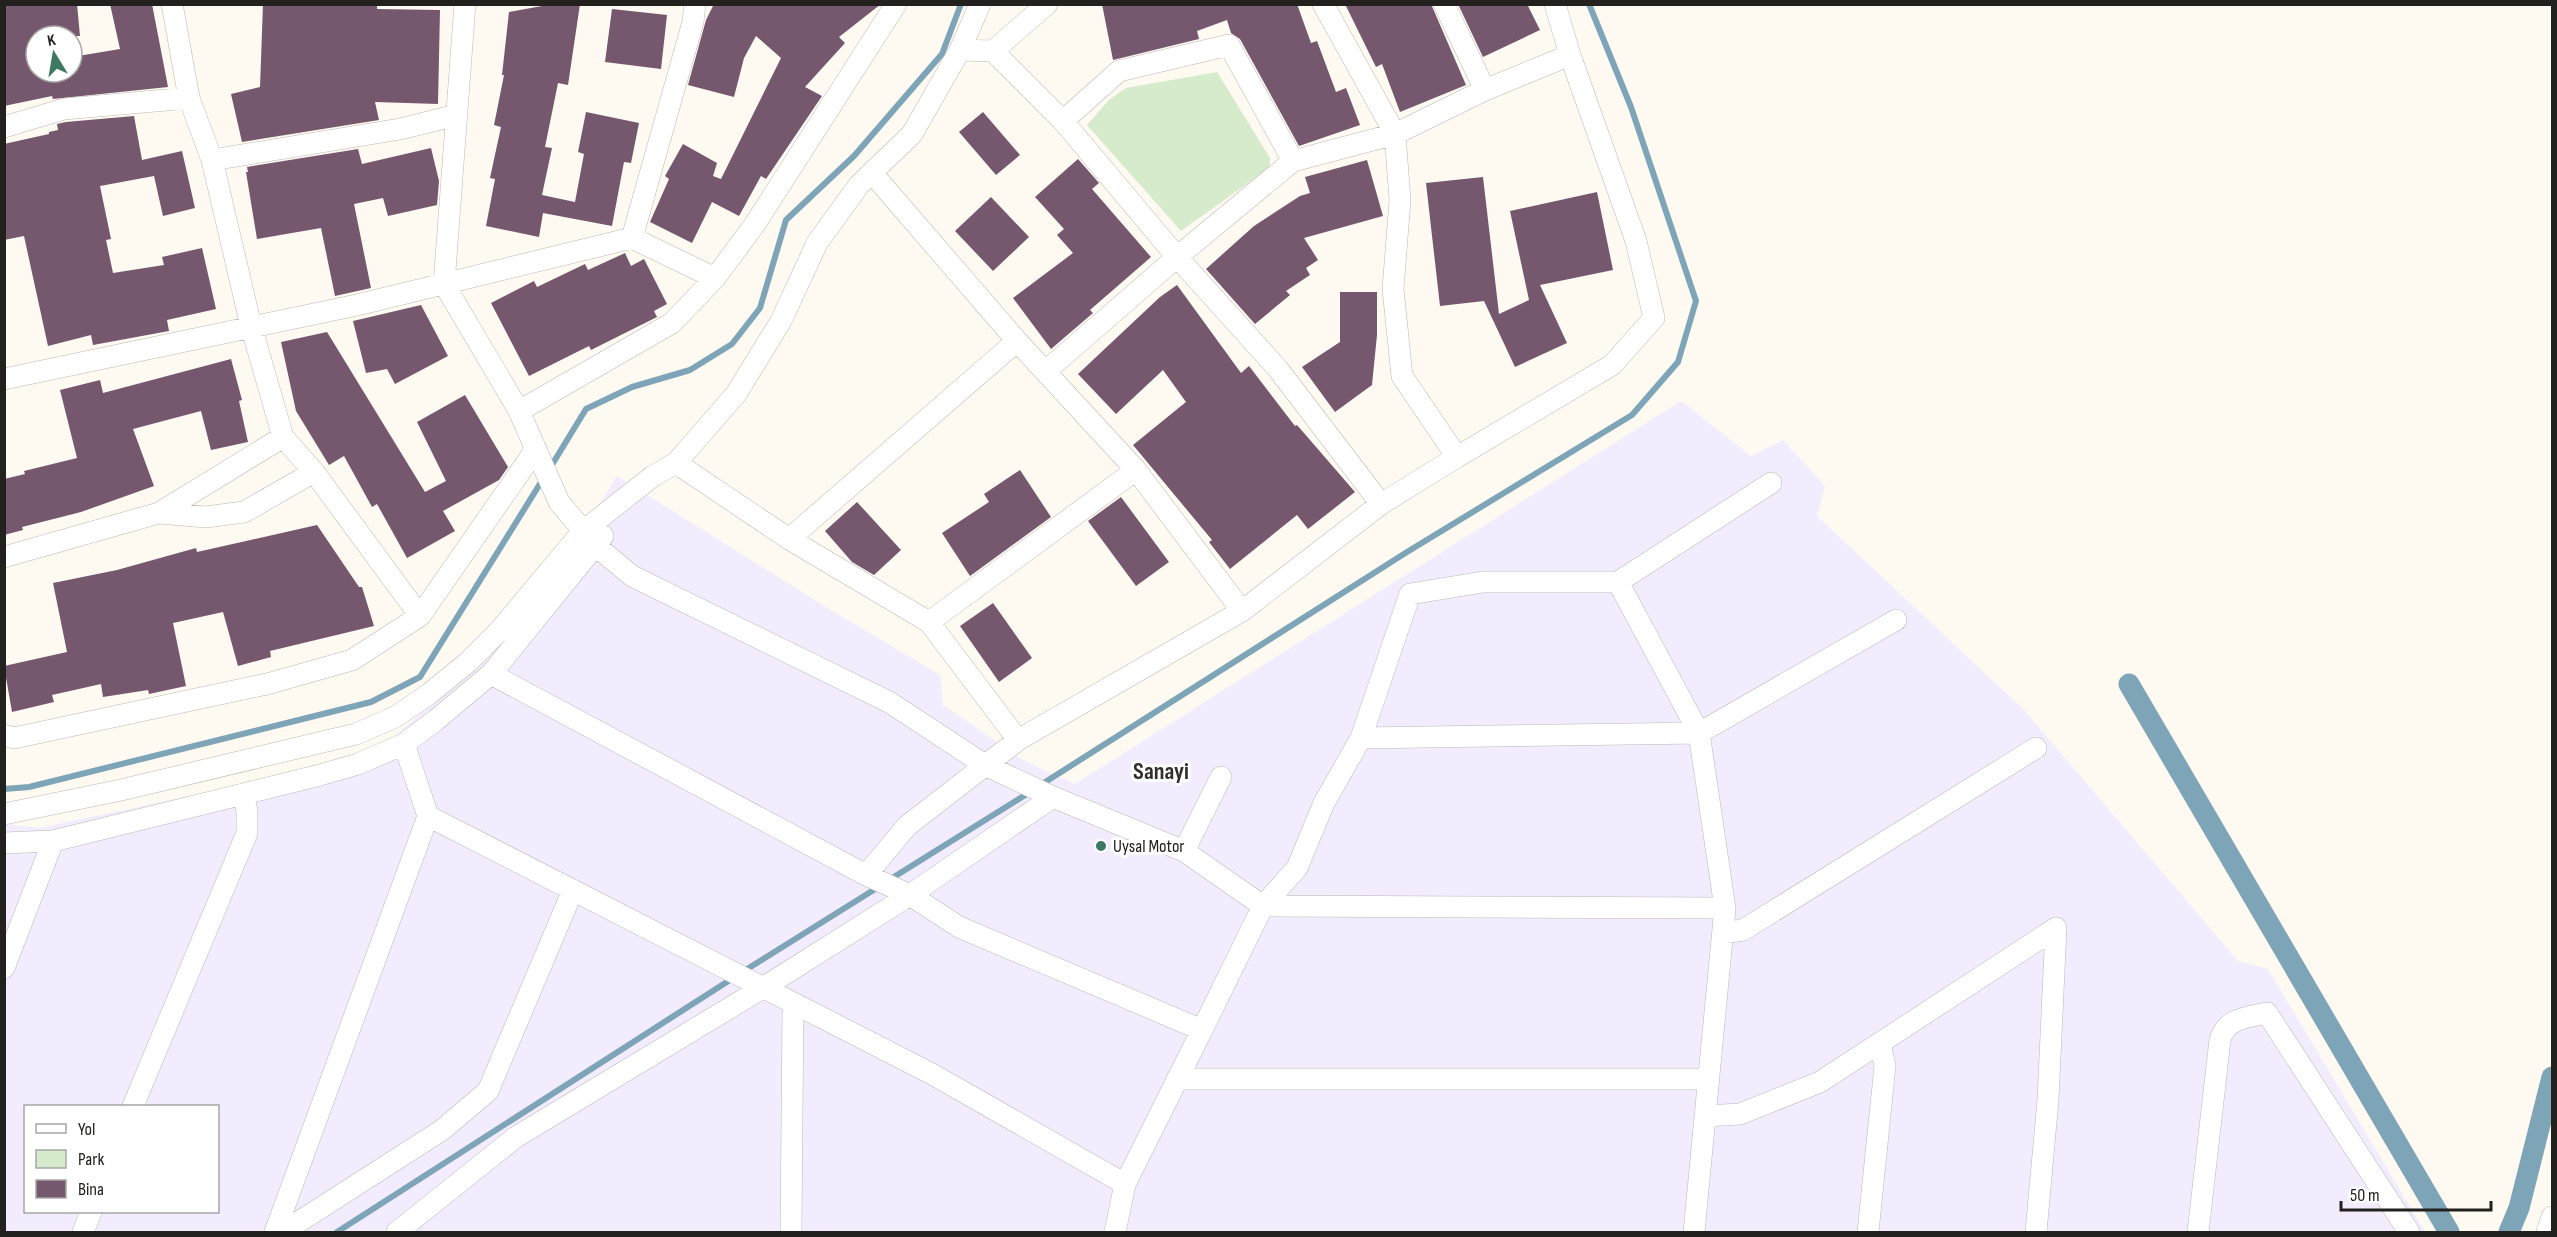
<svg xmlns="http://www.w3.org/2000/svg" width="2557" height="1237" viewBox="0 0 2557 1237" font-family="'Sofia Sans Condensed',sans-serif">
  <style>
    .industrial { fill: #f2ecfe; fill-rule: evenodd }
    .green { fill: #d6eacc }
    .lines { fill: none; stroke-linecap: round; stroke-linejoin: round }
    .stream { stroke: #7da5b7; stroke-width: 6 }
    .canal { stroke: #7da5b7; stroke-width: 21 }
    .building { fill: #75586e }
    .minor-casing { stroke: #bdb8b1; stroke-width: 22 }
    .minor { stroke: #fff; stroke-width: 21 }
    .poi-dot { fill: #3c7862; stroke: #fff; stroke-width: 2 }
    .labels { text-anchor: middle; dominant-baseline: central; stroke-width: 6; stroke-linejoin: round; paint-order: stroke }
    .poi-label { font-size: 18px; fill: #23211e; stroke: #fff; text-anchor: start }
    .district-label { font-size: 24px; font-weight: bold; fill: #322e28; stroke: #fff }
  </style>
  <rect width="100%" height="100%" fill="#fef9f1"/>
  <path class="industrial" d="M1681 401 1751 456 1783 440 1825 486 1817 516 2024 710 2238 961 2268 969 2425 1232H5V824L39 828 370 758 531 616 617 476 824 606 940 675 943 705 1024 761 1075 784ZM26 1106H218V1212H26Z"/>
  <path class="green" d="M1217 72 1270 158 1269 168 1181 231 1087 125 1109 100 1126 88Z"/>
  <g class="lines">
    <path class="stream" d="M550 468 586 409 632 387 690 370 732 344 760 308 786 220 854 156 942 54 961 4
      M1039 786 1407 552 1632 415 1678 362 1696 301 1631 107 1589 4
      M4 789 29 787 371 702 420 677 543 479
      M889 880 1030 792
      M744 971 880 886
      M337 1232 733 978"/>
    <path class="canal" d="M2129 684 2449 1232
      M2509 1232 2519 1208 2552 1077"/>
  </g>
  <path class="building" d="M4 4H77L80 36H36V72H72V57L120 49 110 4H152L168 87 53 99 52 96 4 106Z
    M263 4H377V9L440 10 438 104 375 102 379 120 242 142 231 94 260 87Z
    M553 4H580L568 85 558 83 545 147 552 148 542 195 575 202 584 154 578 152 586 112 639 123 631 163 624 162 612 226 543 213 539 237 486 226 495 179 490 178 501 127 494 125 504 75H502L509 12Z
    M714 4H881L839 37 845 43 805 87 822 96 766 179 761 176 739 216 712 202 692 243 650 222 669 179 665 176 683 144 717 163 713 176 721 179 781 58 756 36 744 58 734 97 688 85 706 20Z
    M1102 4H1297L1311 43 1317 41 1336 92 1346 88 1360 125 1299 146 1240 39 1231 33 1227 20 1197 31 1199 39 1113 60Z
    M1345 4H1431L1466 85 1400 112 1382 64 1376 67Z
    M1458 4H1527L1540 30 1483 57Z
    M612 9 667 15 661 69 605 62Z
    M983 112 1020 155 996 175 959 132Z
    M134 116 142 160 182 151 195 208 163 216 154 176 100 186 111 239 106 240 113 273 164 265 162 257 202 248 216 309 167 320 169 331 93 345 91 335 48 346 24 236 4 240V144L49 134V132L58 130 57 124 66 122Z
    M431 148 439 181 437 205 388 216 383 198 354 204 371 288 335 296 321 228 257 239 246 172H248L247 167 358 149 362 164Z
    M1078 159 1099 183 1092 189 1151 257 1090 310 1093 313 1051 349 1013 298 1073 253 1057 235 1064 229 1035 197Z
    M1367 160 1383 216 1304 238 1318 260 1306 268 1310 275 1286 291 1290 295 1255 324 1206 269 1254 226 1300 196 1310 193 1305 177Z
    M1483 177 1499 314 1529 300 1510 211 1597 192 1613 270 1540 285 1567 343 1515 367 1484 301 1440 306 1426 183Z
    M991 197 1029 237 993 271 955 231Z
    M625 253 631 266 644 259 667 304 654 311 657 317 591 350 589 346 529 376 491 303 534 281 537 287 585 264 588 270Z
    M1177 285 1241 373 1249 366 1295 426 1297 425 1355 492 1308 529 1297 515 1230 569 1209 542 1212 540 1133 445 1186 402 1163 370 1116 414 1078 374 1160 297Z
    M1340 292H1377V335L1372 385 1335 412 1302 367 1340 342Z
    M421 305 448 356 395 384 387 369 366 373 353 321Z
    M327 332 425 492 446 481 417 422 465 395 508 467 499 480 443 511 455 531 407 558 377 504 372 507 344 456 329 465 296 411 281 342Z
    M231 359 242 400 239 401 248 442 211 450 201 411 133 429 154 486 81 512 22 527 23 530 4 535V479L25 474 24 471 77 458 60 390 100 380 103 393Z
    M1020 470 1051 517 970 576 942 533 989 502 984 494Z
    M1121 497 1169 562 1136 586 1088 521Z
    M857 502 901 550 874 575 852 562 825 531Z
    M317 525 359 587H362L374 626 270 651 271 657 238 666 223 612 173 623 186 686 149 694 148 690 103 697 101 684 52 695 54 702 12 712 4 666 67 652 53 583 117 570 196 548 197 552Z
    M993 603 1032 658 999 682 960 626Z"/>
  <g class="lines">
    <g class="minor-casing">
      <path id="minor" d="M465 4 444 284 519 411 559 502 596 546 632 576 889 702 985 765 1053 797
        M1444 4 1485 90
        M960 50 993 51 1047 4
        M993 51 1063 121 1177 257 1278 369 1381 504
        M1063 121 1119 71 1229 45 1293 161
        M4 127 64 109 189 98
        M212 160 400 129 457 115
        M872 173 1017 341 1136 470 1242 611
        M632 238 693 22 695 4
        M1046 371 1177 257 1293 161 1395 134 1323 4
        M4 379 357 305 632 238 715 278 755 224 896 4
        M519 411 672 323 715 278
        M1457 457 1612 365 1654 318 1636 241 1570 55
        M676 463 789 539 929 622 1018 740
        M159 513 206 517 244 512 314 472
        M789 539 1017 341
        M4 557 159 513 283 437
        M1618 582 1771 483
        M420 616 536 449
        M929 622 1136 470
        M491 674 866 875 910 895 959 927 1202 1030 1263 906 1297 868 1324 803 1361 738 1410 594 1483 582H1618L1699 733 1725 908 1694 1232
        M4 735 14 738 267 684 352 660 420 616 314 472 283 437 251 326 212 160 189 98 172 4
        M1361 738 1699 733 1896 620
        M4 814 121 790 356 734 395 717 429 694 468 662 500 630 582 532 653 476 676 463 736 394 781 321 817 243 859 185 912 134 960 50 980 4
        M428 816 932 1074 1125 1184 1202 1030
        M4 843 53 841 320 775 358 764 404 744 436 720 491 674 603 536
        M1184 851 1221 777
        M866 875 907 826 1018 740 1242 611 1381 504 1457 457 1402 376 1393 289 1400 200 1395 134 1485 90 1570 55 1555 4
        M1723 933 1743 930 2036 748
        M4 968 53 841
        M1177 1079H1709
        M133 1106 247 833V811L243 794
        M1705 1116 1740 1114 1820 1082 2056 928
        M83 1232 91 1212
        M275 1232 428 816 404 744
        M283 1232 442 1130 488 1091 573 890
        M397 1232 516 1137 761 989 910 895 1053 797 1184 851 1263 906 1725 908
        M791 1232 793 1005
        M1115 1232 1125 1184
        M1868 1232 1885 1066 1880 1043
        M2036 1232 2048 1100 2056 928
        M2198 1232 2220 1040C2226 1018 2248 1017 2267 1013L2409 1232
        M2547 1232 2552 1217"/>
    </g>
    <use href="#minor" class="minor"/>
  </g>
  <circle class="poi-dot" cx="1101" cy="846" r="6"/>
  <g class="labels">
    <g class="poi-label">
      <text x="1113" y="846">Uysal Motor</text>
    </g>
    <g class="district-label">
      <text x="1161" y="771">Sanayi</text>
    </g>
  </g>
  <rect width="2557" height="1237" fill="none" stroke="#23211e" stroke-width="12"/>
  <rect x="24" y="1105" width="195" height="108" fill="#ffffff" stroke="#a7a6a5" stroke-width="1.5"/>
  <rect x="36" y="1124" width="30" height="9" fill="#ffffff" stroke="#a7a6a5" stroke-width="1.5"/>
  <text x="78" y="1135" font-size="18" fill="#23211e">Yol</text>
  <rect x="36" y="1150" width="30" height="18" fill="#d6eacc" stroke="#a7a6a5" stroke-width="1.5"/>
  <text x="78" y="1165" font-size="18" fill="#23211e">Park</text>
  <rect x="36" y="1180" width="30" height="18" fill="#75586e" stroke="#a7a6a5" stroke-width="1.5"/>
  <text x="78" y="1195" font-size="18" fill="#23211e">Bina</text>
  <g transform="translate(54 54) rotate(349)"><circle r="28" fill="#ffffff" stroke="#a7a6a5" stroke-width="1.5"/>
  <path d="M0-4.5L10 22L0 15L-10 22Z" fill="#3c7862"/>
  <text y="-9" font-size="16" font-weight="bold" text-anchor="middle" fill="#23211e">K</text>
  </g>
  <path d="M2341 1201v9h150v-9" fill="none" stroke="#23211e" stroke-width="3"/>
  <text x="2350" y="1201" font-size="18" fill="#23211e" stroke="#ffffff" stroke-width="4.5" paint-order="stroke">50 m</text>
</svg>
